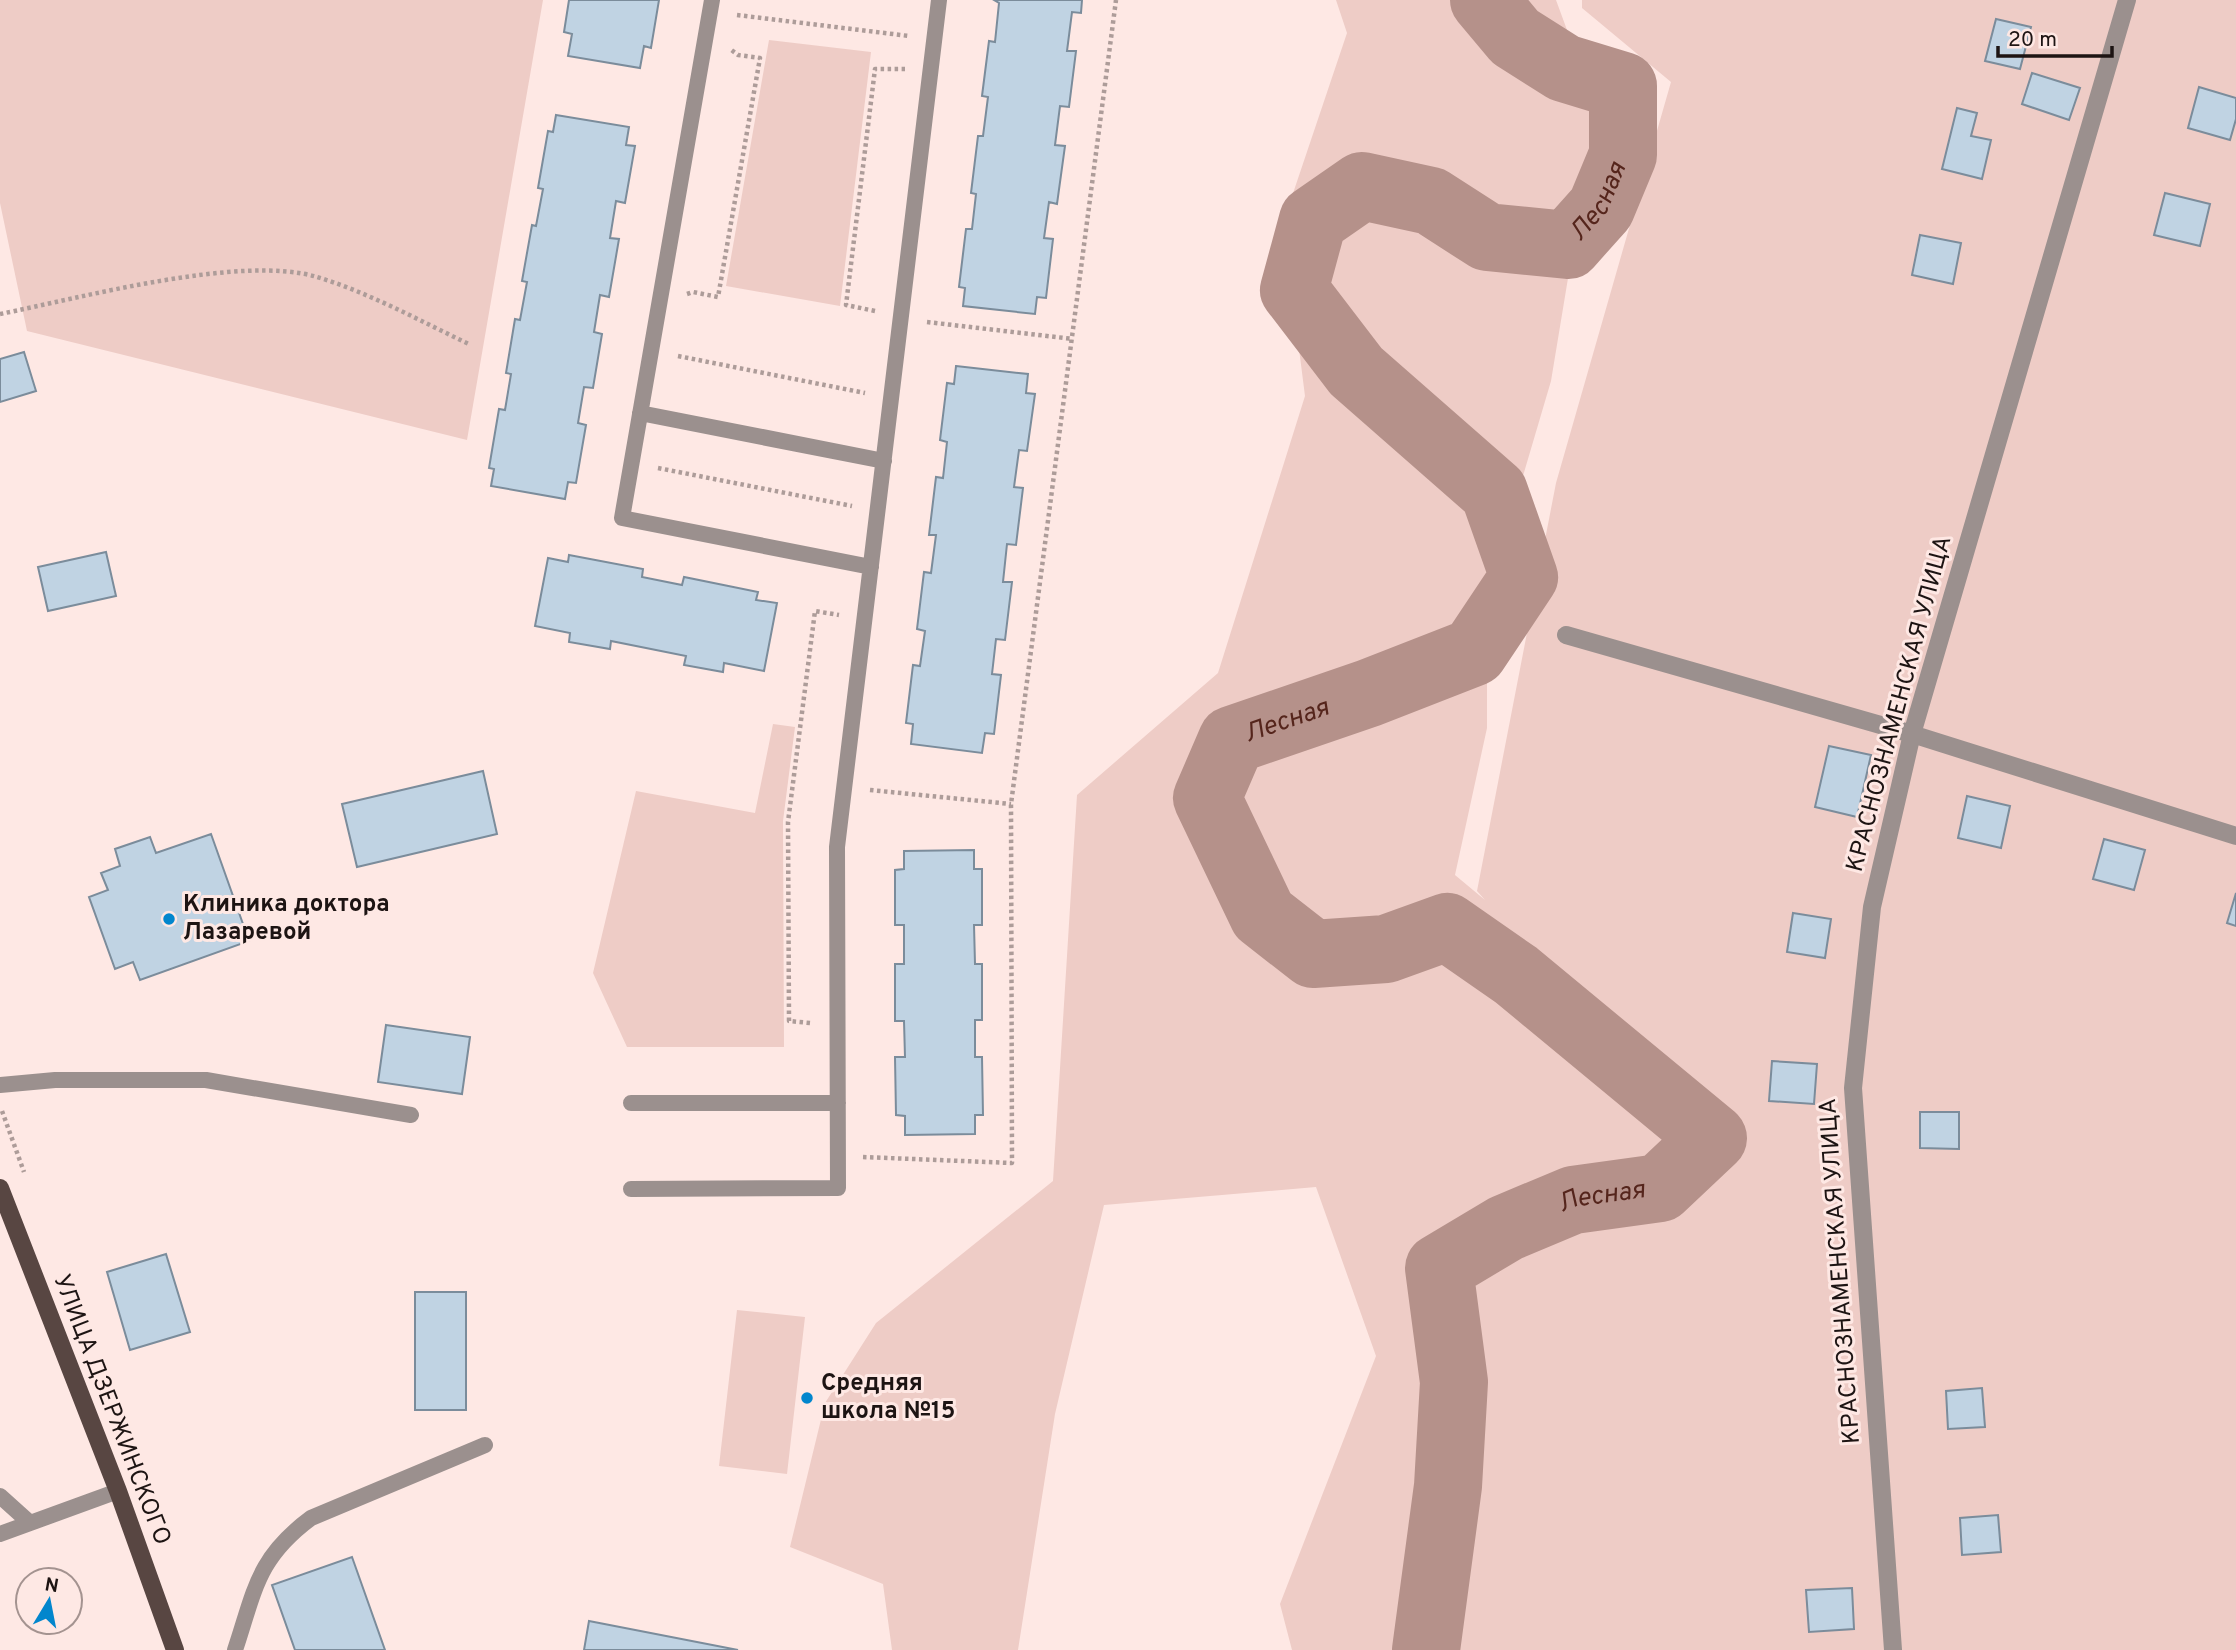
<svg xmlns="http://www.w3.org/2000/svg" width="2236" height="1650" viewBox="0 0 2236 1650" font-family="Overpass,sans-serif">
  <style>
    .green { fill: #eeccc6; fill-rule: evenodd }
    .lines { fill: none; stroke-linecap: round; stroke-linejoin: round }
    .river { stroke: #b5918a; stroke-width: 68 }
    .building { fill: #c0d3e3; stroke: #7b8c9b; stroke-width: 2 }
    .path { stroke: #ad9c99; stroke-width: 4.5; stroke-dasharray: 3.5 3.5; stroke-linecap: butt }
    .service { stroke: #9b908e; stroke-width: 16 }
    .minor { stroke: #9b908e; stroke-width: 18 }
    .primary { stroke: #584642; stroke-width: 18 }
    .poi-dot { fill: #0286cd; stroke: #fee8e4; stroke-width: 2.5 }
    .labels { text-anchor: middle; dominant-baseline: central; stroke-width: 6; stroke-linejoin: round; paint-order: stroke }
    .street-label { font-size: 24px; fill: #1d1413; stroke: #fee8e4 }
    .poi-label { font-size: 24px; font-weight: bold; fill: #1d1413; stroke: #fee8e4; text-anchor: start }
    .water-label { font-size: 26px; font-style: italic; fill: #55251c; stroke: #fee8e4 }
  </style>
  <rect width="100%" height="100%" fill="#fee8e4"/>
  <path class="green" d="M0 0H543L467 440 27 331 0 203Z
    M1336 0H1556L1596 109 1551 381 1487 598V728L1455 875 1485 900 1477 891 1556 483 1671 82 1582 8V0H2236V1650H1292L1280 1604 1376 1356 1316 1187 1104 1205 1055 1414 1018 1650H892L883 1584 790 1547 825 1403 876 1323 1053 1181 1077 795 1218 673 1305 396 1283 223 1347 33ZM1689 1113 1713 1138 1628 1198V1197Z
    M769 40 871 52 840 306 726 286Z
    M773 724 795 727 783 821 784 1047H627L593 973 636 791 755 813Z
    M737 1310 805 1317 787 1474 719 1466Z"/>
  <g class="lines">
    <path class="river" id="s1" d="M1426 1650 1448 1486 1454 1382 1439 1268 1506 1228 1573 1200 1660 1188 1713 1138 1516 975 1447 927 1386 949 1313 954 1263 915 1207 798 1232 740 1369 693 1474 652 1524 577 1494 492 1356 371 1294 290 1313 220 1362 186 1431 201 1487 237 1568 245 1601 208 1623 155V86L1564 68 1515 37 1484 0"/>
  </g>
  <path class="building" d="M569 0H659L651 48 644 46 640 68 568 56 572 34 564 32Z
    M994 0H1082L1081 13 1072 12 1067 51H1076L1069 107 1060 106 1055 145 1065 146 1057 204 1049 202 1044 238 1053 239 1046 298 1037 297 1035 314 963 306 965 288 959 287 966 229H972L976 194 971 193 978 136H983L988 97 982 96 989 41 995 42 999 3Z
    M1996 19 2031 27 2020 69 1985 61Z
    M2032 73 2080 88 2069 120 2022 104Z
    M2199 87 2236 98V119L2230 140 2188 128Z
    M1957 108 1977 113 1971 136 1991 140 1982 179 1942 169Z
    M556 115 629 127 626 145 635 146 625 203 616 201 610 238 619 239 609 297 600 295 594 332 602 334 593 388 584 387 578 423 586 425 576 483 568 482 565 499 491 486 494 469 489 468 499 409 505 410 511 374 506 373 515 319 520 320 527 282 522 281 532 225 536 226 543 189 538 188 548 131 553 132Z
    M2165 193 2210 204 2200 246 2154 235Z
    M1920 235 1961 243 1953 284 1912 275Z
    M24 352 36 391 0 402V359Z
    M956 366 1028 374 1026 393 1035 394 1027 451 1019 450 1014 487 1023 488 1016 545 1007 544 1003 582H1012L1005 640 996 639 992 674 1001 675 994 734 985 733 982 753 911 744 913 724 906 723 913 665 920 666 925 631 917 629 924 572 931 573 936 535H929L936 477 943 478 947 442 940 440 947 383 954 384Z
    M106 552 116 596 48 611 38 567Z
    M569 555 643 569 642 577 682 585 684 577 758 592 756 600 777 603 764 671 724 663 723 672 684 665 686 656 611 641 610 649 569 642 570 633 535 626 548 558 568 562Z
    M1829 746 1871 755 1857 817 1815 807Z
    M483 771 497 834 357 867 342 804Z
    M1967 796 2010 806 2001 848 1958 838Z
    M211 834 249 941 140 980 133 962 115 969 89 897 108 890 101 873 120 866 115 849 150 837 156 853Z
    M2104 839 2145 850 2134 890 2093 879Z
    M974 850V869H982V925H974L975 964H982V1020H975V1057H982L983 1115H975V1134L905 1135V1116L896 1115 895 1057H905L904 1021H895V964H904V925H895V870L904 869V851Z
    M2236 893V926L2227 923Z
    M1793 913 1831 919 1825 958 1787 952Z
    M386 1025 470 1037 462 1094 378 1082Z
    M1772 1061 1817 1064 1814 1104 1769 1101Z
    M1920 1112H1959V1149L1920 1148Z
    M166 1254 190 1332 130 1350 107 1272Z
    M415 1292H466V1410H415Z
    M1982 1388 1985 1427 1948 1429 1946 1391Z
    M1998 1515 2001 1552 1962 1555 1960 1518Z
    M352 1557 385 1650H295L272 1585Z
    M1852 1588 1854 1629 1809 1632 1806 1590Z
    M589 1621 738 1650H584Z"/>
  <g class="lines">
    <path class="path" d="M737 15 909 36
      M687 294 693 292 718 297 760 58 738 55 730 49
      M875 311 846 305 875 69H905
      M0 314C81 298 241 254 317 277 370 293 420 321 469 344
      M927 322 1073 339
      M678 356 865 393
      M658 468 852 506
      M870 790 1011 804
      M810 1023 789 1021 788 822 815 611 839 615
      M2 1111 24 1172
      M863 1157 1012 1163 1011 804 1116 0"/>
    <path class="service" d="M712 0 622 518 871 567
      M640 413 884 461
      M0 1085 55 1080H206L411 1115
      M631 1103H838
      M631 1189 838 1188 837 847 939 0
      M0 1496 30 1523
      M0 1534 118 1491
      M235 1650C255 1590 257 1558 311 1518L485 1445"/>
    <path class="minor" d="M1566 635 1912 734 2236 836
      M1893 1650 1853 1088 1872 907 1912 734 2127 0"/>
    <path class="primary" d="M0 1188 118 1491 175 1650"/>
  </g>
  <g class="poi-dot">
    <circle cx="169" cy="919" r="7"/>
    <circle cx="807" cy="1398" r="7"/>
  </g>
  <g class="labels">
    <g class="street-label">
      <text transform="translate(1900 704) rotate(-75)">КРАСНОЗНАМЕНСКАЯ УЛИЦА</text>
      <text transform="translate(1841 1271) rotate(-94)">КРАСНОЗНАМЕНСКАЯ УЛИЦА</text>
      <text transform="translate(111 1410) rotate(69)">УЛИЦА ДЗЕРЖИНСКОГО</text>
    </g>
    <g class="poi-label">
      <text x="183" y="905">Клиника доктора<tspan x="183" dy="28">Лазаревой</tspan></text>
      <text x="821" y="1384">Средняя<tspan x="821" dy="28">школа №15</tspan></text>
    </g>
    <g class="water-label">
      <text stroke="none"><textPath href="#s1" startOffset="2558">Лесная</textPath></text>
      <text stroke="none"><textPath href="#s1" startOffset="1488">Лесная</textPath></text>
      <text stroke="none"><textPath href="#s1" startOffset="564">Лесная</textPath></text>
    </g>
  </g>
  <g transform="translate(49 1601) rotate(10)"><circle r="33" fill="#fee8e4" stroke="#a49390" stroke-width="2"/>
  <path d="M0-5L12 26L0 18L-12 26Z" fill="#0286cd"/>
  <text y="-10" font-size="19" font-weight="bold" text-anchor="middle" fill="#1d1413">N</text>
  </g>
  <path d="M1998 46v10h114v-10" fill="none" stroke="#1d1413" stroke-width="3.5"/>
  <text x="2008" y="46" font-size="21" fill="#1d1413" stroke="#fee8e4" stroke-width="5" paint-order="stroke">20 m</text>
</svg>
